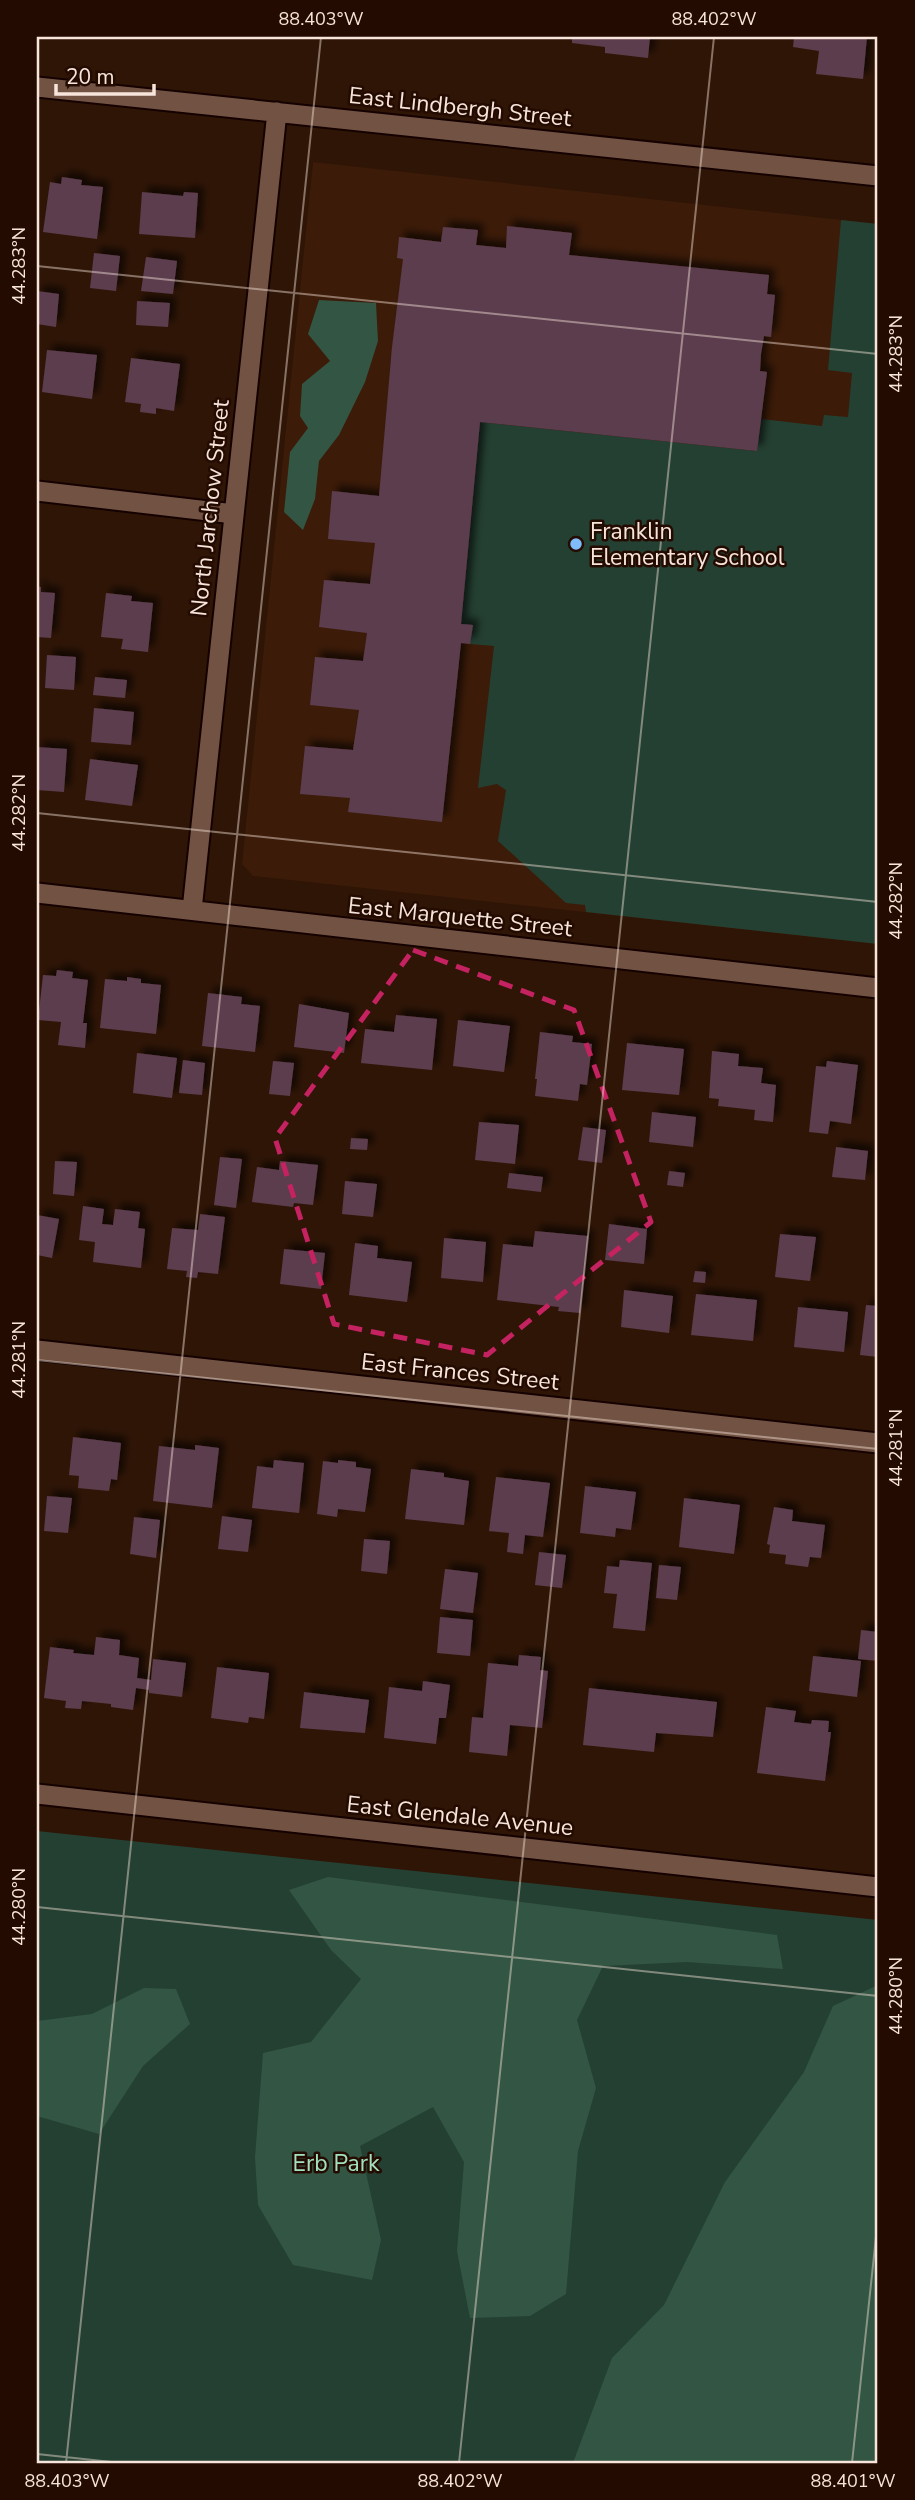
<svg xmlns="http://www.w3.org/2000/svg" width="915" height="2500" viewBox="0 0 915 2500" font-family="'Nunito Sans',sans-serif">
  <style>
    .built { fill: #3c1b08 }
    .green { fill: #244032 }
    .forest { fill: #335543 }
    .building { fill: #5c3d4d; filter: url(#shadow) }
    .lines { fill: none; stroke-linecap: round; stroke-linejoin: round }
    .minor-casing { stroke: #150200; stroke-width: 23 }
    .tertiary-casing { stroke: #150200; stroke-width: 23 }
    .minor { stroke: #725343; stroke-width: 19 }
    .tertiary { stroke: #725343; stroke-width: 19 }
    .marked { fill: none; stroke: #c52261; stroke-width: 5; stroke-dasharray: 14 9; stroke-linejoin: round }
    .ticks { fill: none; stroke: #f7e4da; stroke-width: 2; stroke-opacity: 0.45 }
    .poi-dot { fill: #81bcfa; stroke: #240b01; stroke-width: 2.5 }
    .labels { text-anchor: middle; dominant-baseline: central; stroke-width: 5; stroke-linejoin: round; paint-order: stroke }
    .street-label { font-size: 23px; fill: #f7e4da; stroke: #240b01 }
    .poi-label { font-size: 23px; fill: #f7e4da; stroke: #240b01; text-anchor: start }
    .park-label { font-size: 23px; fill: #a2e1bf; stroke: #240b01 }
    .neatline { fill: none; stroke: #f7e4da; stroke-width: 2.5 }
    .ticks-label { font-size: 18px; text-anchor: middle; fill: #f7e4da }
  </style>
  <defs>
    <filter id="shadow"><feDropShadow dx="6" dy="-6" stdDeviation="3.5" flood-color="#0009"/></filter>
  </defs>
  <rect width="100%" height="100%" fill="#2f1506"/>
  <path class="built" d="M313 162 878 224V944L253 876 242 864Z"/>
  <path class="green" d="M841 220 878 224V944L586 912 585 905 566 903 498 841 506 790 497 784 478 788 494 646 470 644 461 624 480 422 757 451 761 419 822 426 824 415 848 417 852 373 828 370Z
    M37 1831 878 1920V2463H37Z"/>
  <path class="forest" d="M319 300 376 303 378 341 365 382 339 435 319 461 315 499 303 530 284 512 290 452 308 428 300 416 302 384 330 361 308 334Z
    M328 1877 777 1935 783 1969 687 1962 603 1966 577 2020 596 2088 578 2151 566 2294 530 2316 470 2318 457 2251 464 2162 433 2107 360 2146 381 2240 372 2280 293 2265 258 2205 255 2157 263 2053 311 2042 361 1979 331 1950 289 1890Z
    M878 1985V2463H573L612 2358 664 2305 725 2182 804 2072 833 2006Z
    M144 1988 176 1989 190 2024 143 2066 99 2134 37 2116V2021L92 2014Z"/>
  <path class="building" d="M572 37H650L648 58 605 53V47L572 43Z
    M794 37H867L863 79 816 74 819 51 793 47Z
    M62 177 82 180 81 185 103 187 97 239 43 232 50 182 61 184Z
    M142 192 183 196 184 192 198 193 195 238 139 234Z
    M507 226 572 233 569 255 769 275 767 294 775 295 771 337 764 336 761 354 760 371 767 372 757 451 480 422 461 624 473 625 470 644 461 643 442 822 348 812 350 798 300 794 305 746 353 750 359 710 310 705 315 657 363 661 367 633 319 627 324 580 370 584 375 543 328 539 332 491 379 496 392 347 403 259 397 258 399 237 441 242 443 227 478 230 476 245 506 248Z
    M94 253 120 256 116 291 90 288Z
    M146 257 177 261 173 294 141 291Z
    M37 291 59 294 56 327 37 324Z
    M137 301 170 303 168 327 136 325Z
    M47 350 97 355 92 399 42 392Z
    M131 358 180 364 174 411 156 408V414L140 412 141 404 125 402Z
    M37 586 41 587V592L55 593 51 638 37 637Z
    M106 593 132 596 131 601 153 603 148 652 121 649 123 639 101 637Z
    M47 655 76 657 74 690 45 688Z
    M95 677 127 680 125 698 93 695Z
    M94 708 134 712 131 745 91 742Z
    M37 747 67 749 64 792 37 790Z
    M90 759 138 765 132 806 85 800Z
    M57 970 73 972 72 978 88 980 83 1023H87L85 1048 58 1045 61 1022 38 1020 43 975 56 976Z
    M127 977 141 979V983L161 985 156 1034 100 1028 105 979 127 981Z
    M208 993 242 997 241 1004 260 1006 255 1052 202 1046Z
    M299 1004 349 1013 344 1053 294 1047Z
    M396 1015 437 1019 432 1070 361 1063 365 1029 394 1032Z
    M458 1020 510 1026 504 1072 453 1066Z
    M540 1032 573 1036 572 1042 592 1044 587 1085 580 1084 578 1101 535 1096 537 1079H535Z
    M627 1043 684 1049 679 1095 622 1090Z
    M712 1051 739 1054 738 1066 763 1068 761 1083 776 1085 773 1122 754 1120 755 1110 718 1106 719 1099 709 1098Z
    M137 1053 177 1058 172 1098 133 1093Z
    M183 1060 205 1063 202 1095 179 1093Z
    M273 1061 294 1063 290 1096 269 1094Z
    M827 1061 858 1065 851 1124 830 1121 828 1134 809 1132 816 1066 826 1067Z
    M652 1112 696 1117 693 1147 649 1142Z
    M479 1122 519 1125 515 1164 475 1160Z
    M583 1127 606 1130 602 1163 578 1160Z
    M351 1138 368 1139 367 1150 350 1149Z
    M836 1147 868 1151 865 1180 832 1177Z
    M220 1157 242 1159 236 1208 214 1205Z
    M55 1161 77 1162 74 1196 53 1194Z
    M280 1161 318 1165 313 1205 294 1203 293 1207 252 1202 257 1167 279 1170Z
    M669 1171 685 1173 683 1187 667 1185Z
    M509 1173 543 1177 541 1192 507 1188Z
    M345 1181 377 1184 373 1217 342 1214Z
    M83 1206 104 1209 102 1224 113 1225 115 1209 140 1212 138 1228 145 1229 141 1268 93 1262 95 1242 79 1240Z
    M200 1214 225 1217 218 1274 198 1272 197 1278 186 1277 187 1271 167 1269 172 1228 198 1230Z
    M37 1215 59 1219 52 1258 37 1255Z
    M609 1224 647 1229 644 1264 605 1260Z
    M535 1231 588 1236 580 1313 558 1311 559 1307 497 1300 503 1244 533 1247Z
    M780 1234 816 1237 810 1281 775 1277Z
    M444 1238 486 1242 483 1282 441 1278Z
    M355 1243 378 1246 377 1258 412 1262 407 1302 349 1295Z
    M284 1249 325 1253 321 1289 280 1284Z
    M695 1271 706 1272 705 1283 693 1282Z
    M624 1290 673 1296 669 1333 621 1327Z
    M696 1294 757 1300 753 1341 691 1335Z
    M866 1305 878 1306V1357L860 1355Z
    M798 1307 848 1312 844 1352 794 1347Z
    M73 1437 121 1443 117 1480 111 1479 109 1491 78 1488 79 1476 69 1475Z
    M195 1445 219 1448 212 1508 153 1501 159 1446 195 1450Z
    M274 1460 304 1463 299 1513 252 1508 257 1466 273 1468Z
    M338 1460 356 1462V1467L371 1469 365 1512 338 1509 337 1517 317 1514 323 1461 338 1463Z
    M411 1469 444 1473V1477L469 1481 464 1525 405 1519Z
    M496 1477 550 1483 543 1537 525 1535 523 1554 507 1552 509 1533 489 1531Z
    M585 1486 636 1492 631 1530 616 1528 615 1537 580 1533Z
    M47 1496 72 1498 68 1533 44 1531Z
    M684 1498 740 1505 734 1554 679 1547Z
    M774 1507 793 1510 792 1521 825 1525 821 1558 810 1557 808 1567 785 1564 786 1555 769 1553 770 1545 767 1544Z
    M222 1516 252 1520 248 1552 218 1549Z
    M134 1517 160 1520 156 1558 130 1554Z
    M364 1539 390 1541 387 1574 361 1571Z
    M539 1552 566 1555 562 1588 535 1585Z
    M620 1560 652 1563 645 1631 613 1628 617 1594 604 1593 607 1566 619 1567Z
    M659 1565 681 1567 677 1600 656 1598Z
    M445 1569 478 1573 473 1613 440 1609Z
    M440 1617 473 1620 470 1656 437 1653Z
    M861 1630 878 1632V1661L858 1659Z
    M96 1637 120 1640 119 1655 139 1658 137 1678 151 1680 153 1659 186 1663 182 1697 149 1693V1690L136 1688 133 1710 111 1707V1704L82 1701 81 1709 65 1708 66 1701 44 1698 50 1647 74 1650 73 1653 94 1655Z
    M519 1655 541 1657 540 1670 548 1671 542 1728 510 1725 507 1756 469 1752 472 1717 483 1718 488 1663 518 1666Z
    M813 1656 861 1661 857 1697 809 1691Z
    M217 1667 269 1673 264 1719 249 1717 248 1723 211 1718Z
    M423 1681 450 1685 446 1718H439L436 1744 384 1738 389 1687 422 1691Z
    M589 1688 717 1702 713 1737 656 1733 654 1752 583 1745Z
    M304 1692 369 1700 365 1733 300 1728Z
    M766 1707 796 1711 794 1722 811 1724 812 1720 829 1721 828 1732H831L825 1781 757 1773Z"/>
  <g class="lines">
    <g class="minor-casing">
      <path id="minor" d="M37 87 878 176
        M37 491 234 514
        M37 893 878 988
        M192 910 277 112
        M37 1350 878 1443"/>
    </g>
    <g class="tertiary-casing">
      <path id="tertiary" d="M37 1794 878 1887"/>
    </g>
    <use href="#minor" class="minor"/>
    <use href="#tertiary" class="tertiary"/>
  </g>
  <path class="marked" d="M413 950 574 1010 651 1222 487 1355 334 1324 275 1138Z"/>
  <path class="ticks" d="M37 266 878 354M37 813 878 902M37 1360 878 1449M37 1907 878 1996M37 2454 121 2463M66 2463 321 37M459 2463 714 37M852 2463 878 2218"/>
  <circle class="poi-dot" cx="576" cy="544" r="7"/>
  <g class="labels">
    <g class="street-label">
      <text transform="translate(460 107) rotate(6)">East Lindbergh Street</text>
      <text transform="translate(210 508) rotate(-84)">North Jarchow Street</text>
      <text transform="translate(460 917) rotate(6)">East Marquette Street</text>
      <text transform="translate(460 1372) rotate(6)">East Frances Street</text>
      <text transform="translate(460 1816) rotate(6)">East Glendale Avenue</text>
    </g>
    <g class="poi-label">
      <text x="590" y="531">Franklin<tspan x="590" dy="26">Elementary School</tspan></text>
    </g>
    <g class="park-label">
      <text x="336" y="2163">Erb Park</text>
    </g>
  </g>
  <rect width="915" height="2500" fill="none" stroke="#240b01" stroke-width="77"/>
  <path d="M56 84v10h98v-10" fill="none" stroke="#f7e4da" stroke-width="3.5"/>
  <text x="66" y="84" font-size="21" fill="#f7e4da" stroke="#240b01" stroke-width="5" paint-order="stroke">20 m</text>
  <rect x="38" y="38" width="838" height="2424" class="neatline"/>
  <g class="ticks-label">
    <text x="321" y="25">88.403°W</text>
    <text x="714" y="25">88.402°W</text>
    <text transform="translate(19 266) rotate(-90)" y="6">44.283°N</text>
    <text transform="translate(896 354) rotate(-90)" y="6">44.283°N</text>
    <text transform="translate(19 813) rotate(-90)" y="6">44.282°N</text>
    <text transform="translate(896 901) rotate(-90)" y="6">44.282°N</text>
    <text transform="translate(19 1360) rotate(-90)" y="6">44.281°N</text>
    <text transform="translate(896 1448) rotate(-90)" y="6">44.281°N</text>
    <text transform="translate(19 1907) rotate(-90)" y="6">44.280°N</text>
    <text transform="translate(896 1996) rotate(-90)" y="6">44.280°N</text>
    <text x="67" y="2487">88.403°W</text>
    <text x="460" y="2487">88.402°W</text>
    <text x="853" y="2487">88.401°W</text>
  </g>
</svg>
